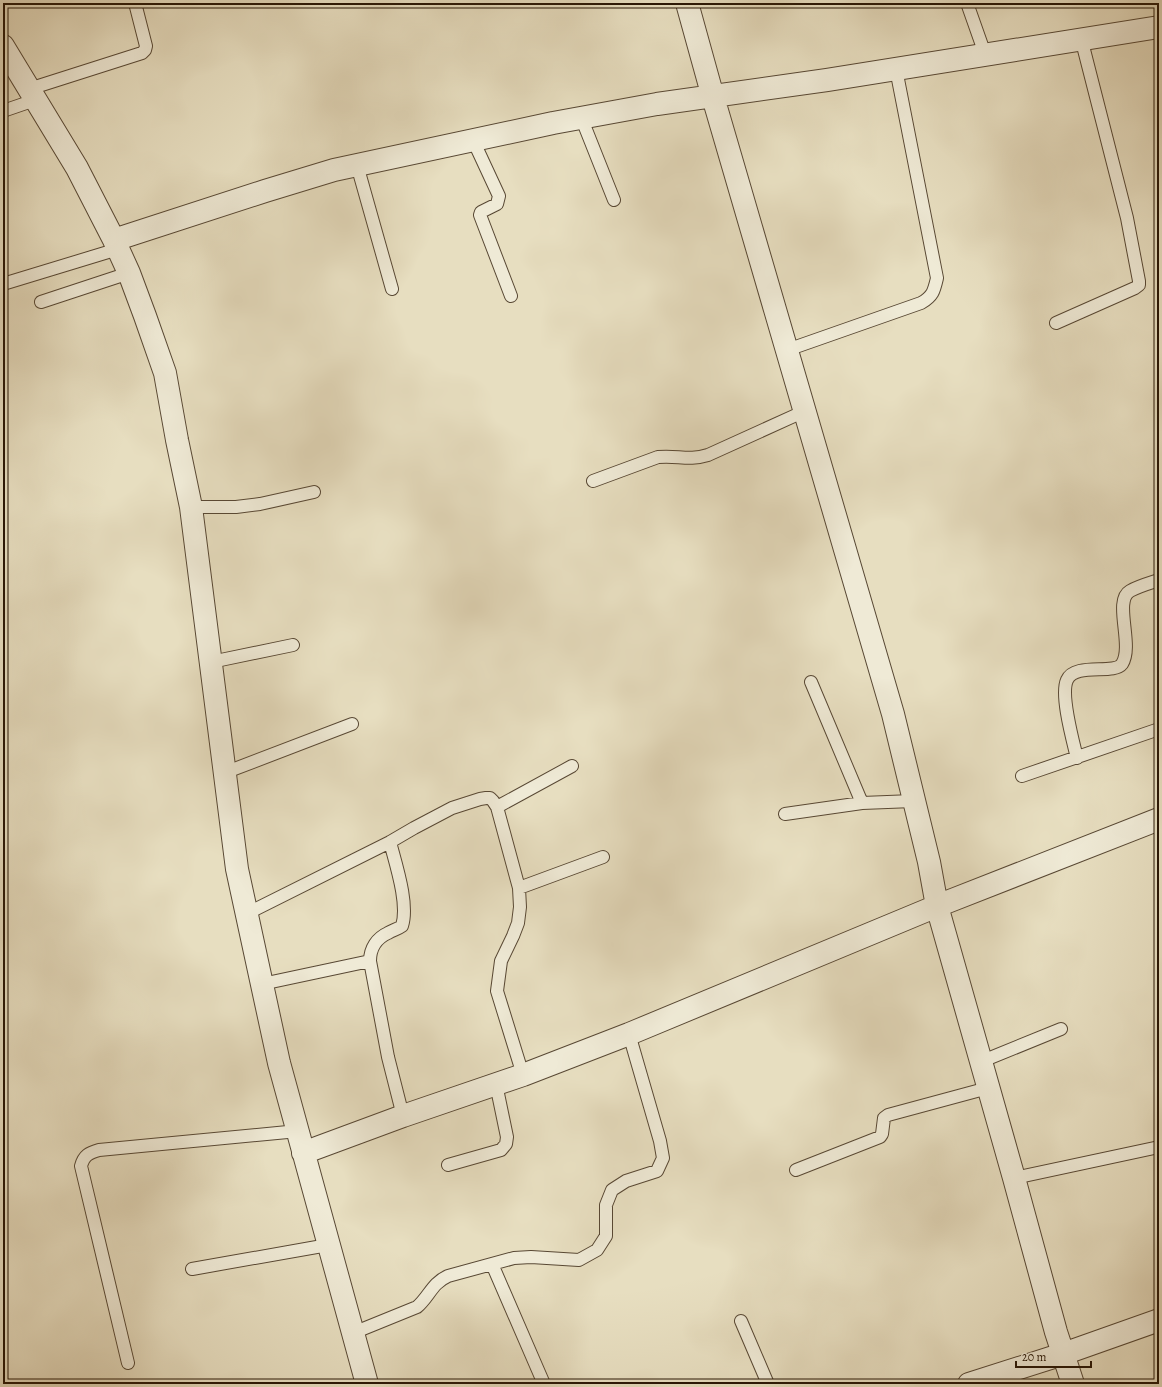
<svg xmlns="http://www.w3.org/2000/svg" width="1162" height="1387" viewBox="0 0 1162 1387" font-family="Alegreya,serif">
  <style>
    .lines { fill: none; stroke-linecap: round; stroke-linejoin: round }
    .lane-casing { stroke: #584834; stroke-width: 14 }
    .street-casing { stroke: #584834; stroke-width: 24 }
    .lane { stroke: #efead6; stroke-width: 12 }
    .street { stroke: #efead6; stroke-width: 22 }
  </style>
  <rect width="100%" height="100%" fill="#e7dec0"/>
  <filter id="stains"><feTurbulence type="fractalNoise" baseFrequency=".005" numOctaves="4"/><feColorMatrix values="0 0 0 0 .2 0 0 0 0 .09 0 0 0 0 .02 0 0 0 .5 -.17"/></filter>
  <radialGradient id="worn" r=".72"><stop offset=".6" stop-color="#630" stop-opacity="0"/><stop offset="1" stop-color="#630" stop-opacity=".3"/></radialGradient>
  <g class="lines">
    <g class="lane-casing">
      <path id="lane" d="M967 3 985 54
        M29 89 142 53 145 50 146 46 135 3
        M3 111 35 100
        M581 117 614 200
        M473 140 499 196 497 204 481 212 480 215 511 296
        M357 165 392 289
        M3 284 118 249
        M41 302 129 273
        M1056 323 1135 288 1139 285V281L1127 218 1081 38
        M787 350 921 303C933 296 934 291 937 278L896 69
        M593 481 658 457C678 455 688 461 708 455L805 411
        M191 507H236L260 504 314 492
        M211 662 293 645
        M811 682 862 803
        M1077 758C1073 741 1060 695 1067 680 1075 662 1114 675 1122 664 1134 645 1113 601 1130 591 1139 586 1150 583 1159 580
        M224 773 352 724
        M1022 776 1159 729
        M497 807 572 766
        M785 814 862 803 913 801
        M390 842C396 865 409 904 402 926 398 929 393 930 388 933 377 938 370 948 370 961L388 1057 403 1116
        M519 888 603 857
        M246 914 390 842 414 828 452 808 480 799 486 798H490L493 801 497 807 519 888 520 907 518 923 513 936 501 961 497 991 523 1075
        M262 984 370 961
        M980 1062 1061 1029
        M448 1165 501 1150 506 1144 507 1137 496 1084
        M796 1170 880 1137 882 1134 884 1118 888 1115 988 1088
        M1014 1178 1159 1147
        M492 1264 544 1384
        M192 1269 328 1245
        M741 1321 768 1384
        M353 1333 417 1307C429 1297 432 1283 448 1276L514 1258 531 1257 579 1260 597 1250 606 1236V1205L612 1190 626 1181 657 1171 663 1158 660 1141 629 1034
        M128 1363 81 1166C84 1155 89 1153 99 1150L298 1131"/>
    </g>
    <g class="street-casing">
      <path id="street" d="M687 3 713 97 893 714 929 862 937 906 1014 1178 1056 1332 1073 1384
        M3 46 77 168 114 240 129 273 145 316 165 373 177 440 191 507 237 869 279 1063 367 1384
        M114 240 265 191 334 170 553 123 657 104 827 80 1159 27
        M303 1153 403 1116 523 1075 629 1034 937 906 1159 819
        M969 1384 1063 1354 1159 1320"/>
    </g>
    <use href="#lane" class="lane"/>
    <use href="#street" class="street"/>
  </g>
  <rect width="1162" height="1387" fill="none" stroke="#e7dec0" stroke-width="16"/>
  <rect x="4" y="4" width="1154" height="1379" fill="none" stroke="#281605" stroke-width="2"/>
  <rect x="8" y="8" width="1146" height="1371" fill="none" stroke="#281605"/>
  <path d="M1016 1361v6h75v-6" fill="none" stroke="#281605" stroke-width="2"/>
  <text x="1022" y="1361" font-size="12" fill="#281605" stroke="#efead6" stroke-width="3" paint-order="stroke">20 m</text>
  <rect width="100%" height="100%" filter="url(#stains)"/>
  <rect width="100%" height="100%" fill="url(#worn)"/>
</svg>
